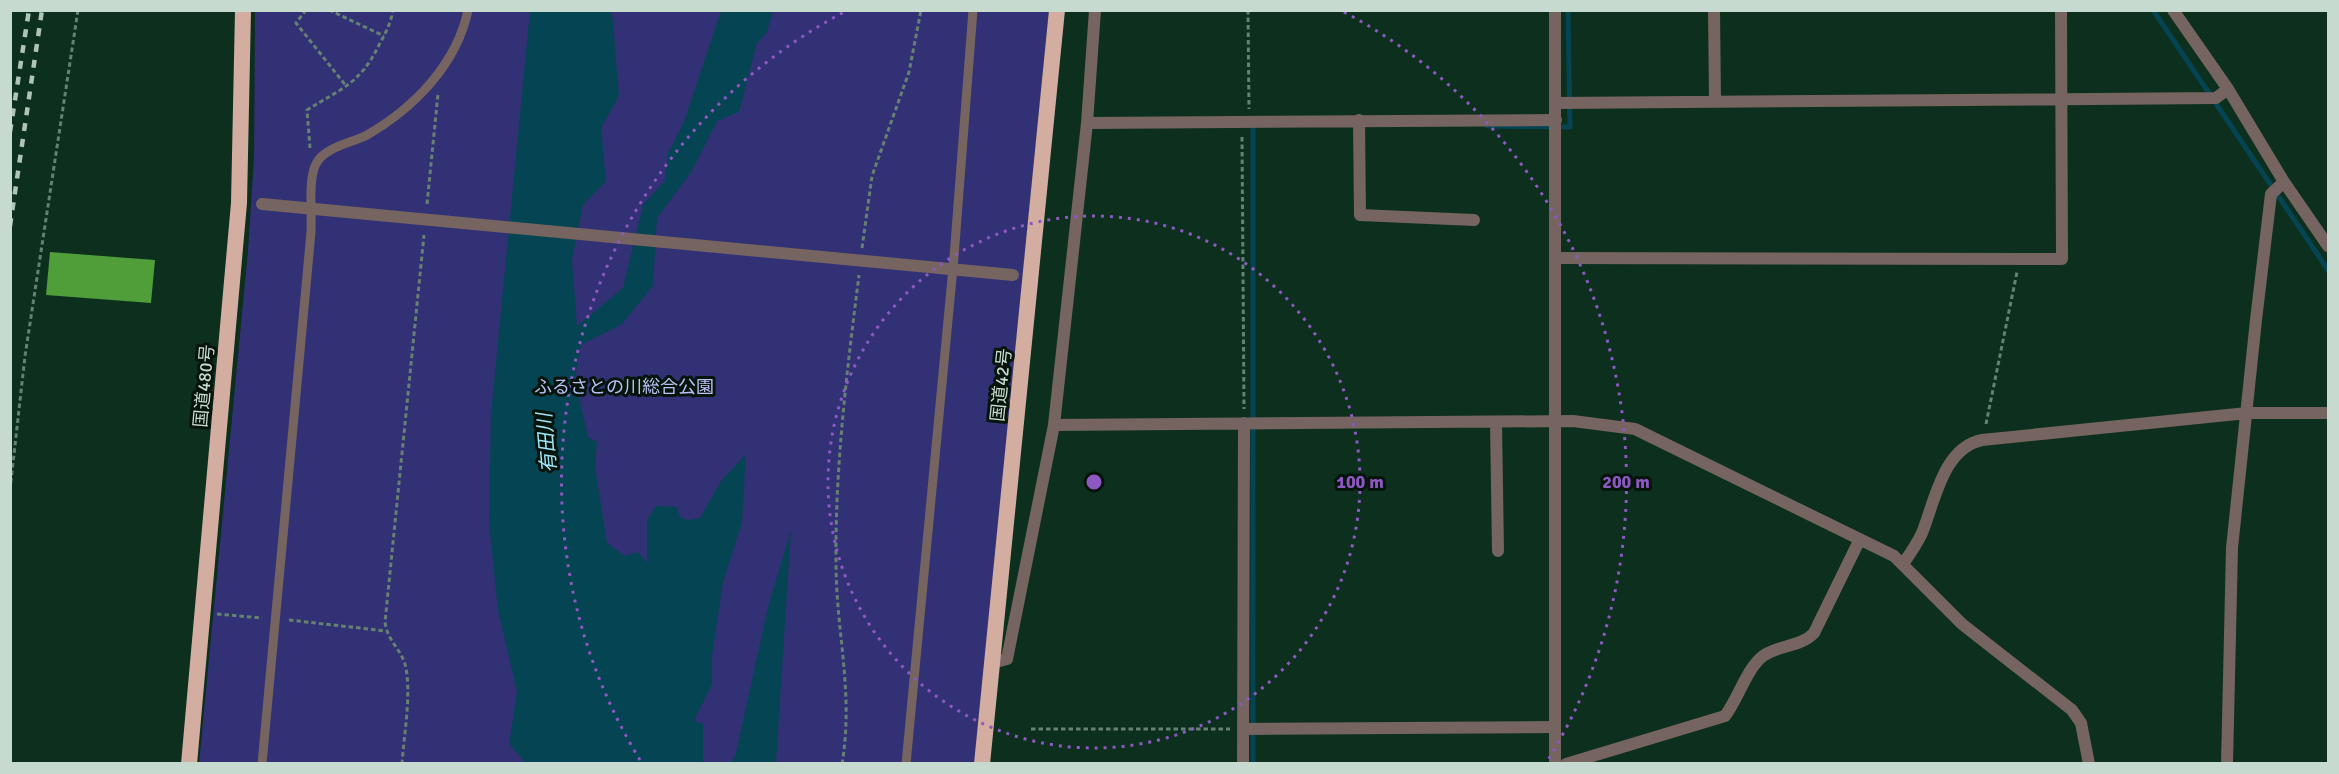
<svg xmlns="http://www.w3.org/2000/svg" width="2339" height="774" viewBox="0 0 2339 774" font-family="Signika,'Noto Sans JP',sans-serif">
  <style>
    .green { fill: #323175 }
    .water { fill: #054453 }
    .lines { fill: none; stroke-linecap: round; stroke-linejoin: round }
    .stream { stroke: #054453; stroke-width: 5 }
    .building { fill: #4f9e39 }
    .path { stroke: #658172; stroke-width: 3; stroke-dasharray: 4.5 3; stroke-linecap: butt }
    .service { stroke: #75645f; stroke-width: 9 }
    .minor { stroke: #75645f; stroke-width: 12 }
    .tertiary { stroke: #75645f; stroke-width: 12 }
    .trunk { stroke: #d2ada0; stroke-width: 16 }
    .rail { stroke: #afc4b8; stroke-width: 4.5; stroke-dasharray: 8 8; stroke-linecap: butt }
    .tertiary-bridge { stroke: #75645f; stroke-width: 12 }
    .ring { fill: none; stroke: #8e58c3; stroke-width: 3; stroke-dasharray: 3 6 }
    .labels { text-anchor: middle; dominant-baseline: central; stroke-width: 6; stroke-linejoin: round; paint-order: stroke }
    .street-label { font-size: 18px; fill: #c7dacf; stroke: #06140c }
    .park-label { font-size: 18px; fill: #bbc1f7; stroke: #06140c }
    .water-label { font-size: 20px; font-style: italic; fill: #a0e5fa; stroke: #06140c }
    .centre { fill: #8e58c3; stroke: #06140c; stroke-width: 3 }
    .ring-label { font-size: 18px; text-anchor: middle; font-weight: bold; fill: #8e58c3; stroke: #06140c; stroke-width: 6; stroke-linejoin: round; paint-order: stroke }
  </style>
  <rect width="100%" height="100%" fill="#0c2f1e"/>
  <path class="green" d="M255 11H1049L975 763 199 764 248 251 254 159Z"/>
  <path class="water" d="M530 11H611L613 21 619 96 601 128 606 181 583 205 572 260 577 326 623 288 643 205 665 181 668 153 684 122 721 11H773L767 32 757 43 739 112 717 121 692 171 657 218 653 286 622 324 581 345 575 379 588 437 597 442 595 467 607 543 625 556 638 552 647 563V520L656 506 677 507 680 517 688 520 700 518 721 481 746 454 742 523 723 582 712 656V684L694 721 703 724V763H526L509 744 517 692 498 610 489 522 491 414Z
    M791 530 776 763H731L736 753 768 607Z"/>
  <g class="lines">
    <path class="stream" d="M2153 10 2328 270
      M1253 124V764
      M1487 126 1570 127 1568 10"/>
  </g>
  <path class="building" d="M50 252 155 260 151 303 46 295Z"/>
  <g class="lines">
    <path class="path" d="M306 10 296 23 347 87
      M329 10 384 36
      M1248 10 1249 109
      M1242 137 1244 409
      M310 148 307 110C342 88 360 84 379 45 385 34 391 23 393 10
      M427 204 438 94
      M862 248 872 176 909 72 921 10
      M1986 424 2017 272
      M10 490 25 356 78 10
      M217 614 262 618
      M289 620 386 631
      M1031 729H1230
      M402 764C404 734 412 692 405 664 400 648 387 640 385 622L424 235
      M842 764C854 692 836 632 836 563 835 467 847 370 859 275"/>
    <path class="service" d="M262 764 311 232C312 215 308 178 316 164 324 147 352 143 367 135 414 108 457 64 468 10
      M906 764 954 257 973 10"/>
    <path class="minor" d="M1714 10 1715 100
      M2173 10 2228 89 2284 182 2328 246
      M1556 103 2216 98 2228 89
      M1359 120 1360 215 1474 220
      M1087 123 1556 120
      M1555 258 2062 259 2061 10
      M1496 422 1498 551
      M1054 425 1573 421 1635 429 1894 556 1962 624 2072 710 2081 723 2089 764
      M1903 564C1910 554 1917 544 1922 533 1935 501 1943 448 1982 440L2247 413H2328
      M992 663 1007 659 1054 425 1087 123 1095 10
      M1243 729 1555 727
      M1243 764 1244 423
      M1566 764 1725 716C1738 699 1747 668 1763 656 1778 645 1801 647 1814 633L1860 539
      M2227 764 2232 548 2256 320 2271 194 2284 182"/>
    <path class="tertiary" d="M1555 764V10"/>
    <path class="trunk" d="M189 764 239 203 243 10
      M982 764 1057 10"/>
    <path class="rail" d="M10 132 29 10
      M10 226 42 10"/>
    <path class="tertiary-bridge" d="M262 204 1013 275"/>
  </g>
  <g class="ring">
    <circle cx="1094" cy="482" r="266"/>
    <path d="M640 760A532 532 0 0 1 844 12M1344 12A532 532 0 0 1 1548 760"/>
  </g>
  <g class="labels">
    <g class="street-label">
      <text transform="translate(1001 385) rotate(-84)">国道42号</text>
      <text transform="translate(204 386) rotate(-85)">国道480号</text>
    </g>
    <g class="park-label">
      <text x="624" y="387">ふるさとの川総合公園</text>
    </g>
    <g class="water-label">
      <text transform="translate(547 443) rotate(-95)">有田川</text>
    </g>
  </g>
  <circle cx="1094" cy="482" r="9" class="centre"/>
  <g class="ring-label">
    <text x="1360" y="488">100 m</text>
    <text x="1626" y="488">200 m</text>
  </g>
  <rect width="2339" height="774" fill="none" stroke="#c7dacf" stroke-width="24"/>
</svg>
